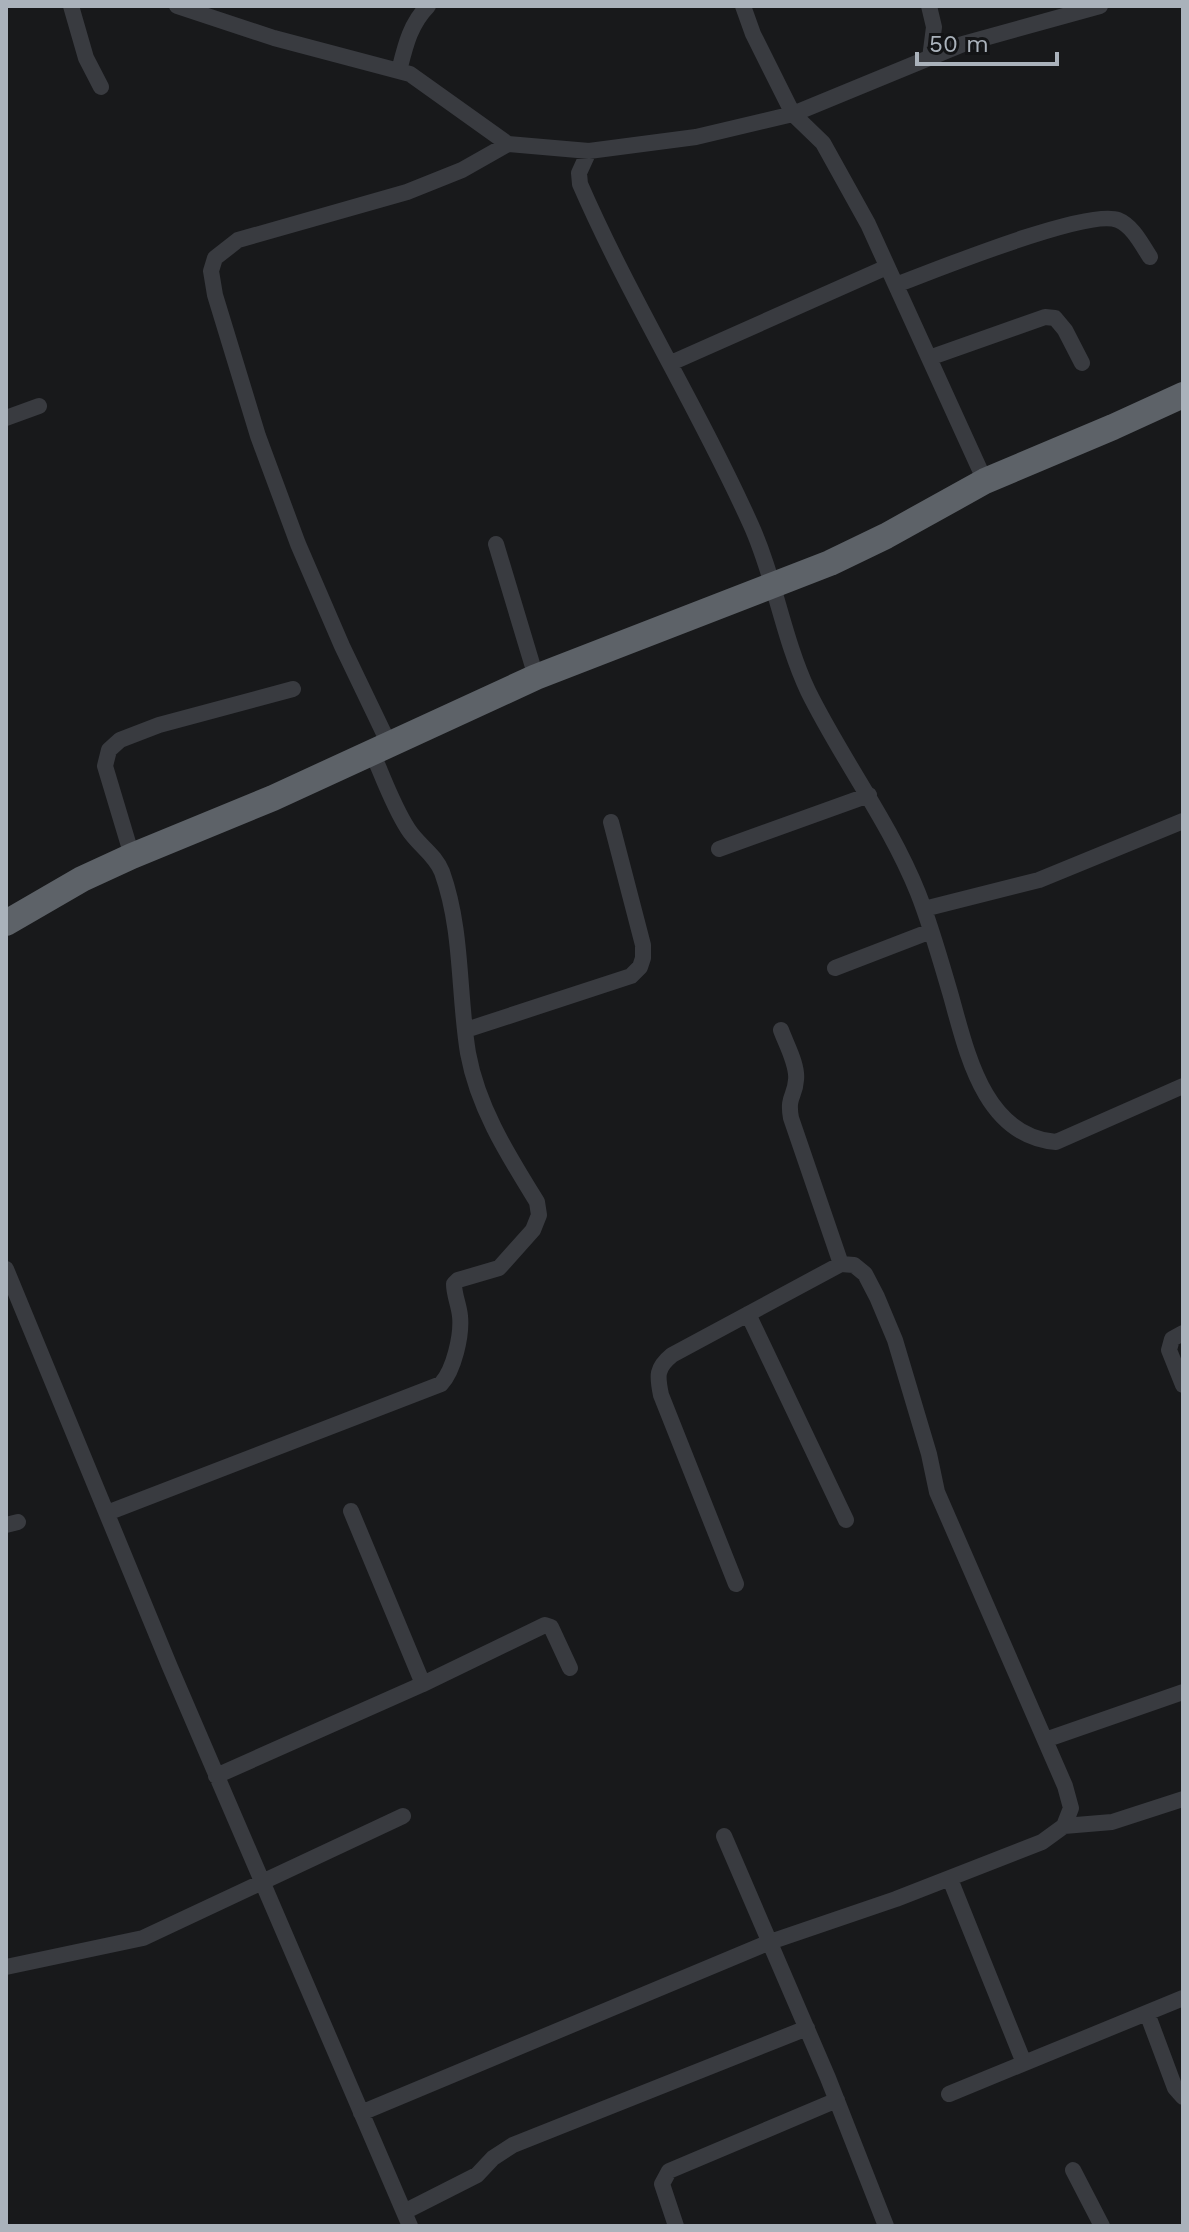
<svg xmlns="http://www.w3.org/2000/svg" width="1189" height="2232" viewBox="0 0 1189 2232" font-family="'Work Sans',sans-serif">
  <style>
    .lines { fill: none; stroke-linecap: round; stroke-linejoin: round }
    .minor { stroke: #393b40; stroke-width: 16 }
    .trunk { stroke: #5d6268; stroke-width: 26 }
  </style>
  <rect width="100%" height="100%" fill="#18191b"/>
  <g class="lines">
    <path class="minor" d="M71 6 86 58 101 87
      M177 6 274 38 410 74 508 144 589 151 696 137 793 114 963 44 1100 6
      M743 6 753 34 793 114 823 143 868 224 985 481
      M929 6 934 27 930 58
      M399 71C405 47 410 24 428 6
      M589 151 579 173 580 184C631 301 699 409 751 525 775 578 783 638 808 691 842 760 889 821 918 893 931 926 941 962 951 996 967 1053 984 1136 1056 1142L1183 1086
      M896 285C933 271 1087 208 1118 220 1133 226 1142 245 1150 257
      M929 358 1045 317 1055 318 1065 330 1082 363
      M671 363 887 267
      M6 418 39 406
      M496 544 536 677
      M389 744 342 646 298 544 258 436 215 295 211 271 215 258 238 240 407 192 462 170 508 144
      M719 849 869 795
      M132 856 105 766 109 750 120 740 159 725 293 689
      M924 909 1039 880 1183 821
      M835 968 931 931
      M466 1030 631 976 640 967 643 958V945L611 822
      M781 1030C786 1044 798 1065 796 1080 795 1097 787 1096 791 1118L841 1264
      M6 1269 170 1667 410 2226
      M748 1314 846 1520
      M1183 1333 1172 1339 1169 1350 1183 1385
      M351 1511 423 1684
      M107 1513 441 1384C454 1370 462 1335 460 1316 459 1305 454 1295 454 1284L458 1280 499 1268 533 1230 539 1215 537 1202C508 1155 478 1108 468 1053 458 992 463 931 442 872 435 854 418 845 408 829 393 806 383 777 372 752
      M6 1525 18 1522
      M1045 1740 1183 1692
      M216 1776 423 1684 545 1625 551 1627 570 1668
      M1064 1826 1112 1822 1183 1799
      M724 1836 828 2078 886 2226
      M950 1879 1024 2063
      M6 1967 143 1938 403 1816
      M1147 2013 1175 2088 1183 2097
      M949 2094 1183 1998
      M361 2113 770 1942 896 1899 1042 1842 1064 1826 1071 1808 1065 1786 937 1492 929 1454 895 1340 877 1297 865 1274 854 1265 841 1264 672 1355C656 1368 657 1376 661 1395L736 1584
      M1073 2170 1102 2226
      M404 2212 477 2175 493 2158 513 2145 807 2028
      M676 2226 662 2184 669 2171 837 2100"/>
    <path class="trunk" d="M6 923 82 879 132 856 273 798 536 677 830 563 886 536 985 481 1113 427 1183 395"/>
  </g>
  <rect width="1189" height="2232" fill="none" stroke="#aab2bb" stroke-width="16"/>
  <path d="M917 52v12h140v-12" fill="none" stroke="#aab2bb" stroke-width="4"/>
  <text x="929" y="52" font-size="24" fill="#aab2bb" stroke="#131416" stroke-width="6" paint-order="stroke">50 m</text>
</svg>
